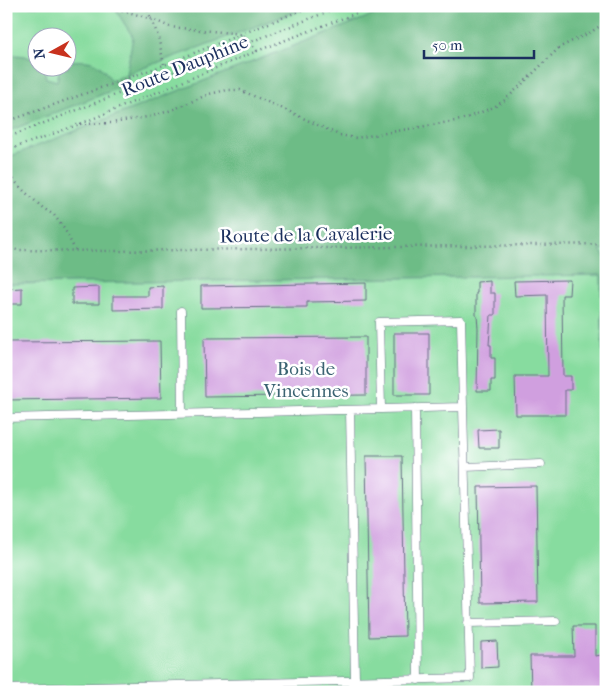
<svg xmlns="http://www.w3.org/2000/svg" width="612" height="698" viewBox="0 0 612 698" font-family="'IM FELL French Canon',serif">
  <style>
    .green { fill: #87dc9f; stroke: #51867e; fill-rule: evenodd }
    .forest { fill: #6dbc86; stroke: #447672 }
    .building { fill: #d09fdf }
    .lines { fill: none; stroke-linecap: round; stroke-linejoin: round }
    .service-casing { stroke: #676e84; stroke-width: 9 }
    .path { stroke: #676e84; stroke-width: 2.5; stroke-dasharray: 1 4; stroke-linecap: butt }
    .service { stroke: #fff; stroke-width: 8 }
    .labels { text-anchor: middle; dominant-baseline: central; stroke-width: 5; stroke-linejoin: round; paint-order: stroke }
    .street-label { font-size: 19px; fill: #1b2f5e; stroke: #fff }
    .park-label { font-size: 19px; fill: #3b6372; stroke: #fff }
  </style>
  <rect width="100%" height="100%" fill="#fff"/>
  <filter id="ink" filterUnits="userSpaceOnUse"><feTurbulence type="fractalNoise" baseFrequency=".02" numOctaves="2"/><feDisplacementMap in="SourceGraphic" scale="10" xChannelSelector="R" yChannelSelector="G"/><feConvolveMatrix kernelMatrix="1 2 1 2 8 2 1 2 1" color-interpolation-filters="sRGB"/></filter>
  <filter id="wash" filterUnits="userSpaceOnUse"><feTurbulence type="fractalNoise" baseFrequency=".0096" numOctaves="4" result="noise"/><feDisplacementMap in="SourceGraphic" scale="20" xChannelSelector="R" yChannelSelector="G"/><feGaussianBlur stdDeviation="1.12" result="paint"/><feColorMatrix in="noise" values="0 0 0 0 0 0 0 0 0 0 0 0 0 0 0 0 0 1.4 0 .05"/><feComposite in="paint" operator="in"/></filter>
  <g filter="url(#wash)">
    <rect width="100%" height="100%" fill="#f4e4cb"/>
    <path class="green" d="M6 6H606V692H6ZM38 38H68V68H38Z"/>
    <path class="forest" d="M113 6H296L300 10 127 74 129 84 6 132V54L25 56 37 61 38 68H44L46 78 57 81 59 71 63 68H68V63L69 61C91 60 98 60 111 80L126 74 133 37Z
      M396 6H606V249L600 250 606 258V532L601 275 6 284V158Z"/>
    <g id="blocks">
      <path class="building" d="M570 280 569 295H562L563 376H571V390H565V415H516L515 376H548L547 295 515 296 514 281Z
        M490 281V293H495V315H491L489 345H491V358H495V380H491V391H477L478 328 477 316H476V293H477V282Z
        M366 283V301L307 302V307L201 308V286Z
        M163 286V309L113 310V296H148V287Z
        M99 287V304H72V288Z
        M22 288V304H6V289Z
        M394 333H429V395H394Z
        M366 337V395L205 397 204 338Z
        M160 341 161 398 6 400V342Z
        M499 429V448H479L478 430Z
        M366 456H402L405 636 369 637Z
        M536 486 538 602 480 603 478 487Z
        M573 626H595V656L602 655V692H531L530 656H574Z
        M497 641 498 667 481 668V642Z"/>
    </g>
  </g>
  <g filter="url(#ink)">
    <use href="#blocks" fill-opacity="0" stroke="#676e84" stroke-width="1"/>
    <g class="lines">
      <g class="service-casing">
        <path id="service" d="M181 311 182 413
          M415 408 418 680
          M381 409 379 322 461 320 463 407
          M350 410 355 681
          M6 418 463 407 470 678 6 689
          M465 467 541 464
          M468 623 556 621"/>
      </g>
      <path class="path" d="M77 6 128 12 152 19 170 27 242 34 257 51
        M146 6 158 36 164 65
        M606 6V32
        M6 122 164 65 312 6
        M80 124 112 123 153 116 172 110 209 94 227 90H240L288 111 339 135 356 138 461 120 494 107 505 100 519 87 560 47 591 32 606 22
        M6 138 342 6
        M6 151 80 124 257 51 375 6
        M6 172 24 191 43 208 54 215 65 230 75 250
        M6 247 17 250 113 251 606 244
        M6 251 16 250"/>
      <use href="#service" class="service"/>
    </g>
  </g>
  <g class="labels">
    <g class="street-label">
      <text transform="translate(185 66) rotate(-22)">Route Dauphine</text>
      <text transform="translate(306 235) rotate(-1)">Route de la Cavalerie</text>
    </g>
    <g class="park-label">
      <text x="306" y="369">Bois de<tspan x="306" dy="22">Vincennes</tspan></text>
    </g>
  </g>
  <rect width="612" height="698" fill="none" stroke="#fff" stroke-width="25"/>
  <g transform="translate(52 52) rotate(262)"><circle r="24" fill="#ffffff" stroke="#a4acbf"/>
  <path d="M0-4L9 19L0 12L-9 19Z" fill="#c8321e"/>
  <text y="-8" font-size="14" font-weight="bold" text-anchor="middle" fill="#1b2f5e">N</text>
  </g>
  <path d="M424 50v8h110v-8" fill="none" stroke="#1b2f5e" stroke-width="2.5"/>
  <text x="432" y="50" font-size="15" fill="#1b2f5e" stroke="#ffffff" stroke-width="4" paint-order="stroke">50 m</text>
</svg>
